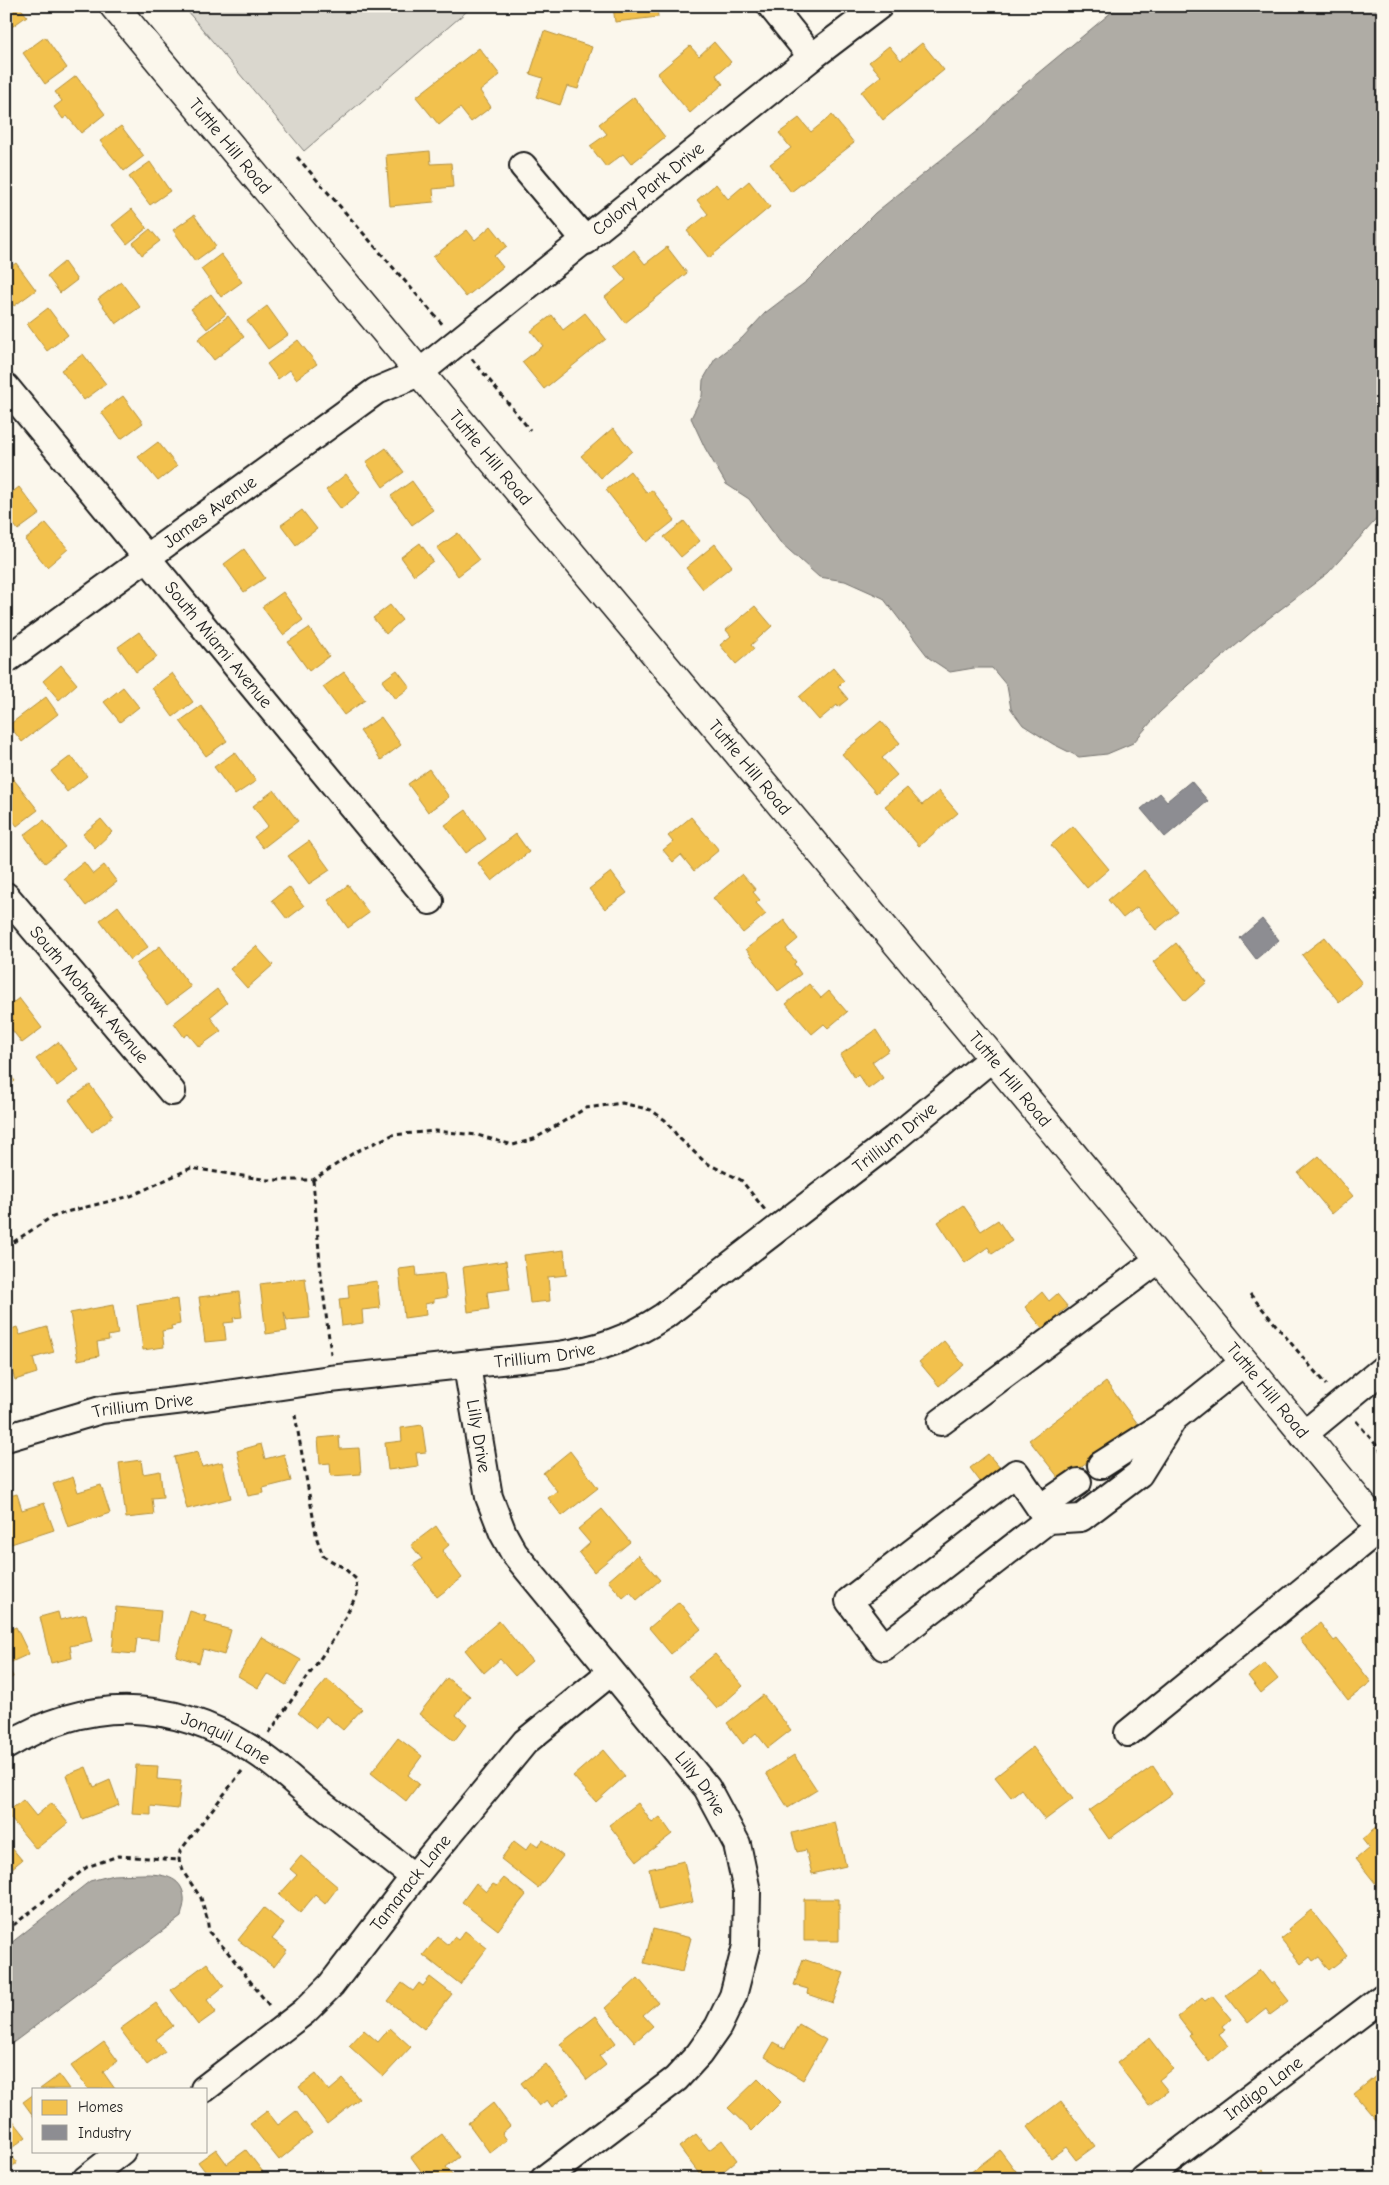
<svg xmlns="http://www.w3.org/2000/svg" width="1389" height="2185" viewBox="0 0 1389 2185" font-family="'Comic Neue',sans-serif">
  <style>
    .green { fill: #dad7ce; stroke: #7b7a75 }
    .water { fill: #afaca5; stroke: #74726e }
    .homes { fill: #f2c14e; stroke: #b2903f }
    .industry { fill: #8d8d92; stroke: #6b6b6f }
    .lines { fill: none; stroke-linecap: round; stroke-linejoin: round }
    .minor-casing { stroke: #1c1c1c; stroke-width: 30 }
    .major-casing { stroke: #1c1c1c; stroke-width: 31 }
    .path { stroke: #1c1c1c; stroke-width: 3; stroke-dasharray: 5 4; stroke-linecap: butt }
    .minor { stroke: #fbf7ec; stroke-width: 26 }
    .major { stroke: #fbf7ec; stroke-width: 28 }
    .labels { text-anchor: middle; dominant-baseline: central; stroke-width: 5; stroke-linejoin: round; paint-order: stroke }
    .street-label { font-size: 18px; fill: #1c1c1c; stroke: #fbf7ec }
  </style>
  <rect width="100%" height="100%" fill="#fbf7ec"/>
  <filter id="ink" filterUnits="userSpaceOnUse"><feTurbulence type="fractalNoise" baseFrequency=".02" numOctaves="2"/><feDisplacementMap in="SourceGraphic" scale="10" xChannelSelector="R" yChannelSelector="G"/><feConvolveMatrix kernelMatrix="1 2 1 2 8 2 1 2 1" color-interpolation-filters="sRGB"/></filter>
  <g filter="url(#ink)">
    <path class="green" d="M183 6H473L304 151Z"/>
    <path class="water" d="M1119 6H1383V512L1328 573 1260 625 1189 685 1159 713 1133 743 1107 754 1079 757 1053 744 1023 725 1011 709 1007 686 992 668H974L950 672 929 658 883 598 845 581 819 577 780 542 749 499 726 484 705 448 691 418 702 396 703 380 715 359 742 338 765 313 807 281 875 213 983 126 1008 98Z
      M144 1874C161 1874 182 1876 184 1897 185 1903 182 1911 181 1917L6 2048V1947L90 1881 113 1875Z"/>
    <path class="homes" d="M6 6H19L27 16 6 31Z
      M613 6H657L658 17 615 22Z
      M544 31 592 47 578 89 567 86 560 105 536 97 543 78 530 74Z
      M45 37 67 68 45 84 23 53Z
      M714 42 731 62 716 75 723 84 690 113 657 74 690 46 699 56Z
      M922 43 944 70 883 120 861 92 881 76 869 62 889 46 901 60Z
      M479 48 500 75 480 91 491 107 471 122 460 108 439 125 416 97Z
      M76 76 105 114 81 133 67 116 63 119 54 107 62 101 55 92Z
      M634 97 665 137 631 164 623 154 606 167 590 146 607 134 599 124Z
      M832 115 854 143 791 192 770 164 791 148 779 133 799 118 811 132Z
      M121 126 144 156 124 171 100 141Z
      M430 151 431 164 451 163 453 187 433 189 434 202 390 206 386 155Z
      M150 162 170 191 150 205 129 177Z
      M749 181 770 207 709 258 687 231 708 214 697 200 716 184 728 199Z
      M132 209 147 228 127 244 112 225Z
      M194 215 216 246 195 261 173 230Z
      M491 226 507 246 494 256 503 267 466 297 433 257 467 230 475 240Z
      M150 229 160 241 142 255 133 243Z
      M667 247 687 273 625 323 605 297 626 280 614 266 634 250 645 264Z
      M221 254 242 282 221 297 201 269Z
      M64 262 77 280 60 293 47 276Z
      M16 263 36 290 14 306 6 295V270Z
      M121 282 140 307 116 324 98 299Z
      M211 294 226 314 207 329 191 309Z
      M267 306 288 335 268 349 247 321Z
      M48 308 68 335 47 351 27 324Z
      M585 313 606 339 544 389 522 362 543 346 531 331 552 315 563 330Z
      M228 316 244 337 214 360 198 339Z
      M298 340 317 364 296 379 290 370 278 379 267 364Z
      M83 354 106 384 84 400 61 370Z
      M123 396 143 423 121 439 101 412Z
      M613 428 632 451 601 478 581 456Z
      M158 442 177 466 158 481 138 457Z
      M386 448 404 472 383 487 366 462Z
      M630 471 647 493 652 490 675 520 647 542 606 490Z
      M346 474 360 493 341 509 326 490Z
      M412 481 433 510 412 525 391 496Z
      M19 487 40 514 18 530 6 514V497Z
      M302 510 317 529 296 545 281 525Z
      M684 521 700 541 681 557 664 537Z
      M46 523 68 549 47 567 25 540Z
      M458 533 479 560 458 576 437 548Z
      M420 543 433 561 414 575 401 557Z
      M715 544 732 566 703 589 686 568Z
      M244 549 265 578 244 592 224 564Z
      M283 592 303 620 283 635 262 607Z
      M390 605 402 620 386 634 373 618Z
      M755 606 772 626 751 645 754 649 736 664 720 645 731 636 726 630Z
      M309 628 329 656 309 671 288 642Z
      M139 632 157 657 136 672 118 647Z
      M61 665 77 684 59 700 43 681Z
      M833 668 844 681 838 687 848 699 838 707 837 705 819 720 799 697Z
      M397 670 410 687 395 699 382 681Z
      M344 672 365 700 344 715 323 687Z
      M172 673 193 702 173 717 152 688Z
      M123 687 139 707 120 722 104 702Z
      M46 697 58 714 22 742 9 725Z
      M201 706 227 741 206 756 180 721Z
      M381 717 401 745 381 760 360 731Z
      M881 721 900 743 882 758 897 775 876 793 842 754Z
      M235 752 256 781 235 795 214 767Z
      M71 756 87 776 67 792 51 771Z
      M429 769 449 797 428 812 408 784Z
      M11 776 38 810 17 826 6 812V780Z
      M907 788 922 805 939 791 958 813 919 846 885 806Z
      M274 790 298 821 263 848 254 837 268 826 253 806Z
      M466 810 486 839 466 853 445 825Z
      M691 817 719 850 694 871 681 855 673 862 663 850 673 842 668 836Z
      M101 819 112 832 95 848 83 834Z
      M44 820 65 847 45 863 24 835Z
      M1073 826 1109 869 1087 888 1051 845Z
      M516 834 529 852 492 881 478 863Z
      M309 841 330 870 309 884 288 856Z
      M84 862 93 874 104 865 117 882 86 906 64 878Z
      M1144 870 1178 912 1156 930 1137 907 1123 918 1108 900Z
      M611 872 627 893 605 909 589 889Z
      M742 874 756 890 753 892 760 900 756 903 766 914 743 933 713 898Z
      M348 885 369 913 348 928 328 900Z
      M289 887 304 906 287 919 272 900Z
      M118 906 148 947 130 960 100 920Z
      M784 920 798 939 786 949 796 962 794 964 801 974 778 991 746 949Z
      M1325 937 1362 983 1339 1002 1302 955Z
      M1176 943 1207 982 1185 1001 1153 962Z
      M160 946 191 987 167 1005 136 964Z
      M256 946 273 965 247 988 230 969Z
      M809 984 821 998 829 991 847 1012 828 1028 824 1024 812 1034 786 1004Z
      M217 989 227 1003 210 1017 221 1031 199 1047 188 1034 184 1037 174 1023Z
      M19 998 42 1028 22 1043 6 1022V1008Z
      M876 1030 889 1050 872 1062 883 1078 868 1089 858 1075 855 1078 840 1055Z
      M58 1042 79 1070 57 1086 36 1059Z
      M6 1070 15 1081 6 1087Z
      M90 1085 113 1116 92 1132 69 1100Z
      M1319 1156 1353 1196 1332 1214 1298 1173Z
      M963 1205 981 1231 998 1220 1012 1241 992 1254 988 1247 965 1263 938 1222Z
      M564 1250 567 1275 548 1277 550 1301 530 1303 524 1255Z
      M506 1261 510 1289 487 1292 489 1309 468 1312 463 1267Z
      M416 1267 417 1276 444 1273 447 1297 434 1299V1302L425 1304 426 1315 404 1318 399 1269Z
      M305 1278 310 1318 287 1320 284 1312 287 1331 266 1334 260 1284Z
      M377 1281 380 1308 362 1310 363 1323 342 1326 339 1299 349 1298 348 1285Z
      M239 1292 242 1317 233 1318 234 1322 224 1323 226 1340 205 1342 199 1297Z
      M1042 1292 1049 1301 1057 1294 1068 1307 1059 1314 1065 1321 1048 1335 1025 1307Z
      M177 1299 180 1324 171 1326 172 1329 162 1331 164 1347 143 1350 137 1305Z
      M113 1305 118 1334 108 1336 109 1340 97 1342 99 1356 78 1360 70 1313Z
      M17 1327 20 1335 47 1327 54 1352 33 1358 37 1373 15 1380 6 1352V1331Z
      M944 1341 964 1365 939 1386 919 1362Z
      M1106 1382 1138 1424 1062 1482 1029 1440Z
      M422 1425 426 1452 416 1453 418 1466 388 1470 385 1443 402 1441 401 1428Z
      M339 1436 340 1449 359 1448 361 1474 331 1476 330 1463 320 1464 318 1438Z
      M261 1444 265 1459 284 1454 291 1481 263 1488 264 1493 248 1496 237 1451Z
      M570 1451 598 1488 562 1516 548 1498 557 1491 543 1473Z
      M198 1452 202 1467 222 1462 231 1498 187 1509 174 1457Z
      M988 1454 1001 1469 982 1484 970 1468Z
      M141 1460 143 1474 160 1471 163 1497 152 1498 154 1515 126 1518 119 1463Z
      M73 1477 78 1492 101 1485 110 1513 68 1527 53 1484Z
      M17 1494 22 1510 44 1503 54 1530 11 1544 6 1530V1497Z
      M602 1509 630 1542 594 1572 579 1553 590 1543 578 1529Z
      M436 1526 449 1545 442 1551 462 1578 437 1597 413 1565 422 1559 411 1545Z
      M638 1555 660 1580 637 1600 630 1592 623 1598 608 1581Z
      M679 1602 701 1629 671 1654 649 1628Z
      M116 1607 161 1611 158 1640 137 1638 135 1654 112 1652Z
      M190 1611 206 1616 204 1622 231 1630 224 1655 203 1649 199 1663 176 1656Z
      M58 1612 60 1620 86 1614 92 1641 70 1646 72 1658 51 1663 40 1617Z
      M499 1621 532 1661 515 1676 500 1659 484 1673 465 1650Z
      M1320 1623 1334 1641 1337 1639 1371 1682 1348 1700 1300 1639Z
      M16 1627 29 1654 7 1664 13 1677 6 1681V1631Z
      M261 1637 301 1660 286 1685 267 1674 258 1688 238 1676Z
      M715 1654 743 1686 717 1709 688 1676Z
      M1265 1663 1278 1679 1261 1693 1248 1676Z
      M447 1678 470 1696 456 1715 467 1724 454 1741 419 1714Z
      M327 1679 362 1709 343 1730 326 1716 316 1728 298 1713Z
      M763 1695 791 1730 768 1748 756 1733 743 1744 727 1723Z
      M398 1738 422 1756 408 1775 419 1784 406 1801 371 1773Z
      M1033 1747 1073 1799 1045 1820 1021 1789 1011 1797 995 1777Z
      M603 1750 625 1776 596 1802 573 1776Z
      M794 1755 817 1790 788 1808 766 1773Z
      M136 1765 158 1766 157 1779 181 1781 178 1809 151 1806V1815L132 1814Z
      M1153 1766 1172 1794 1109 1839 1089 1811Z
      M86 1767 94 1787 110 1780 119 1805 82 1819 66 1775Z
      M23 1800 36 1816 51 1803 68 1823 36 1849 6 1813Z
      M638 1803 652 1823 660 1817 672 1834 637 1861 609 1825Z
      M835 1822 846 1866 812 1874 806 1850 797 1852 792 1833Z
      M1381 1824 1383 1826V1893L1356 1859 1369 1848 1362 1839Z
      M543 1840 563 1856 538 1888 501 1859 514 1841 526 1850 532 1842 538 1846Z
      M6 1841 22 1860 6 1873Z
      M301 1856 338 1887 325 1904 315 1895 300 1913 279 1895 297 1875 290 1869Z
      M684 1861 693 1902 658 1910 649 1869Z
      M504 1878 526 1895 498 1930 462 1902 476 1883 486 1892 493 1884 497 1886Z
      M804 1899H839V1941H804Z
      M264 1908 284 1924 272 1939 287 1950 274 1967 238 1940Z
      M1311 1910 1347 1956 1329 1970 1319 1957 1313 1961 1310 1957 1301 1964 1281 1939 1290 1932 1288 1929Z
      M653 1929 691 1938 682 1972 644 1963Z
      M465 1931 487 1948 460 1984 423 1955 438 1937 448 1945 454 1937 458 1940Z
      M803 1959 844 1973 833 2003 807 1994 808 1989 794 1985Z
      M207 1963 224 1986 207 2000 216 2012 198 2025 171 1990Z
      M1260 1970 1271 1984 1274 1982 1289 2001 1270 2015 1266 2009 1248 2023 1226 1995Z
      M430 1977 452 1994 424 2029 388 2001 402 1983 413 1991 419 1983 423 1986Z
      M638 1978 658 2002 643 2015 653 2026 635 2042 605 2008Z
      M1212 1996 1231 2019 1223 2026 1226 2030 1219 2035 1228 2046 1209 2062 1189 2036 1191 2034 1178 2017 1202 1998 1205 2001Z
      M156 2003 173 2026 156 2039 165 2052 147 2065 120 2029Z
      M596 2016 616 2043 599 2056 606 2065 587 2080 560 2044Z
      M799 2024 826 2040 803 2080 765 2057 774 2042 785 2048Z
      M390 2028 411 2047 383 2077 349 2046 364 2030 378 2042Z
      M1149 2038 1173 2069 1159 2080 1168 2091 1149 2105 1117 2063Z
      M104 2042 118 2061 103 2072 115 2089H88L71 2066Z
      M546 2064 569 2094 552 2107 547 2100 539 2106 521 2083Z
      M1383 2070V2128L1354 2094Z
      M316 2074 329 2091 343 2079 359 2099 327 2124 299 2087Z
      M59 2075 69 2089H40Z
      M758 2079 781 2102 752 2131 728 2108Z
      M34 2094V2117L23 2102Z
      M1061 2101 1095 2146 1076 2160 1066 2147 1051 2158 1027 2127Z
      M493 2103 510 2126 502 2133 507 2140 490 2153 468 2123Z
      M267 2111 278 2125 296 2111 312 2133 279 2160 250 2124Z
      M8 2114 26 2137 8 2151 17 2163 6 2171V2116Z
      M442 2134 459 2157 446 2167 455 2179H427L411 2157Z
      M696 2134 709 2150 722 2140 737 2160 714 2179H703L679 2147Z
      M216 2149 227 2164 246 2150 263 2172 254 2179H211L198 2162Z
      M1000 2150 1022 2179H969L966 2176Z
      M1263 2169 1272 2179H1251Z"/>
    <path class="industry" d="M1191 781 1208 801 1165 837 1141 809 1160 793 1167 801Z
      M1262 919 1279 940 1256 959 1240 938Z"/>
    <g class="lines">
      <g class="minor-casing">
        <g id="minor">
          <path d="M771 6 812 57"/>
          <path d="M523 166 586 241"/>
          <path id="s1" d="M6 387 430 901"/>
          <path id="s2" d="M6 660 376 391 419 373 812 57 879 6"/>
          <path id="s3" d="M6 896 172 1092"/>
          <path id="s4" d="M467 1366 489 1497 503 1533 514 1553 707 1788 737 1844 747 1891 746 1946 733 1996 718 2027 699 2054 676 2079 544 2179"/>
          <path d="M941 1422 1158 1260"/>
          <path d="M1303 1435 1383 1369"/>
          <path id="s5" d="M6 1438 101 1410 192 1399 330 1379 558 1355C599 1349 629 1339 664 1316L894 1139 992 1058"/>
          <path d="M1101 1465 1167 1423"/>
          <path d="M1040 1508 1078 1482"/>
          <path d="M1048 1520 1016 1473 849 1601 884 1647 1048 1520 1081 1518 1139 1474 1174 1418 1244 1362"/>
          <path d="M1128 1733 1380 1528"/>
          <path id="s6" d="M6 1746C90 1695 171 1699 253 1750 275 1763 295 1783 315 1799 348 1825 381 1851 414 1877"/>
          <path id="s7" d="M204 2089 304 2012 331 1985 414 1877 525 1742 611 1672"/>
          <path d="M86 2179 122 2151"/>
          <path id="s8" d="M1144 2179 1383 1997"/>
        </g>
      </g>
      <g class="major-casing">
        <g id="major">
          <path id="s9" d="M114 6C536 515 965 1019 1383 1531"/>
        </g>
      </g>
      <path class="path" d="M297 157 444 326
        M472 359 530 430
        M313 1180 321 1275 331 1354
        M6 1247 50 1218 70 1211 131 1196 191 1168 268 1180H313L355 1152 392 1135 435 1131 477 1135 513 1145 534 1139 586 1108 622 1103 651 1110 665 1120 679 1138 706 1163 741 1180 765 1210
        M1250 1294 1326 1385
        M1356 1421 1383 1453
        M269 1733 335 1637 357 1594 356 1579 344 1568 323 1556 317 1539 295 1415
        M242 1771 180 1851 179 1860 184 1873 201 1898 207 1918 209 1932 226 1950 271 2008
        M6 1931 87 1867 118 1856 179 1860"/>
      <use href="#minor" class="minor"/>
      <use href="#major" class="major"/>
    </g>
  </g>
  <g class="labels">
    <g class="street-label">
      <text stroke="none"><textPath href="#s9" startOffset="182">Tuttle Hill Road</textPath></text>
      <text stroke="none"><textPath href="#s2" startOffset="798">Colony Park Drive</textPath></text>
      <text stroke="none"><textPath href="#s9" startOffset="588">Tuttle Hill Road</textPath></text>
      <text stroke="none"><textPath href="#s2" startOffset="252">James Avenue</textPath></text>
      <text stroke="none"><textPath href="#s1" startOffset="334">South Miami Avenue</textPath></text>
      <text stroke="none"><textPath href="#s9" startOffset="992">Tuttle Hill Road</textPath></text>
      <text stroke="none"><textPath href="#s3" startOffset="129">South Mohawk Avenue</textPath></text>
      <text stroke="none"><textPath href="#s9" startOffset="1398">Tuttle Hill Road</textPath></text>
      <text stroke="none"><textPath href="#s5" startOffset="965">Trillium Drive</textPath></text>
      <text stroke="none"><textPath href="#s5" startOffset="546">Trillium Drive</textPath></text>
      <text stroke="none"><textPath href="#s9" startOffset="1802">Tuttle Hill Road</textPath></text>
      <text stroke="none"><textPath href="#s5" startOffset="141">Trillium Drive</textPath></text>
      <text stroke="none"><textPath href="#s4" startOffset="71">Lilly Drive</textPath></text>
      <text stroke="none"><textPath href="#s6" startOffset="232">Jonquil Lane</textPath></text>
      <text stroke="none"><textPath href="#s4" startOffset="491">Lilly Drive</textPath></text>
      <text stroke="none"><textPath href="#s7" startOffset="294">Tamarack Lane</textPath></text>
      <text stroke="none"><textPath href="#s8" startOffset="150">Indigo Lane</textPath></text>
    </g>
  </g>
  <rect width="1389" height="2185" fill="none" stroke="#fbf7ec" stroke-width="25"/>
  <rect x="12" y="12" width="1364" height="2160" fill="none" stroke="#1c1c1c" stroke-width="2" filter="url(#ink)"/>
  <rect x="32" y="2088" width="175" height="65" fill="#fbf7ec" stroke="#a29f99"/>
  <rect x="42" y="2100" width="25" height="15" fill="#f2c14e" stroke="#a29f99"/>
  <text x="78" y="2112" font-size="15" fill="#1c1c1c">Homes</text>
  <rect x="42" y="2125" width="25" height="15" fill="#8d8d92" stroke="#a29f99"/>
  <text x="78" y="2138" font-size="15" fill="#1c1c1c">Industry</text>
</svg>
